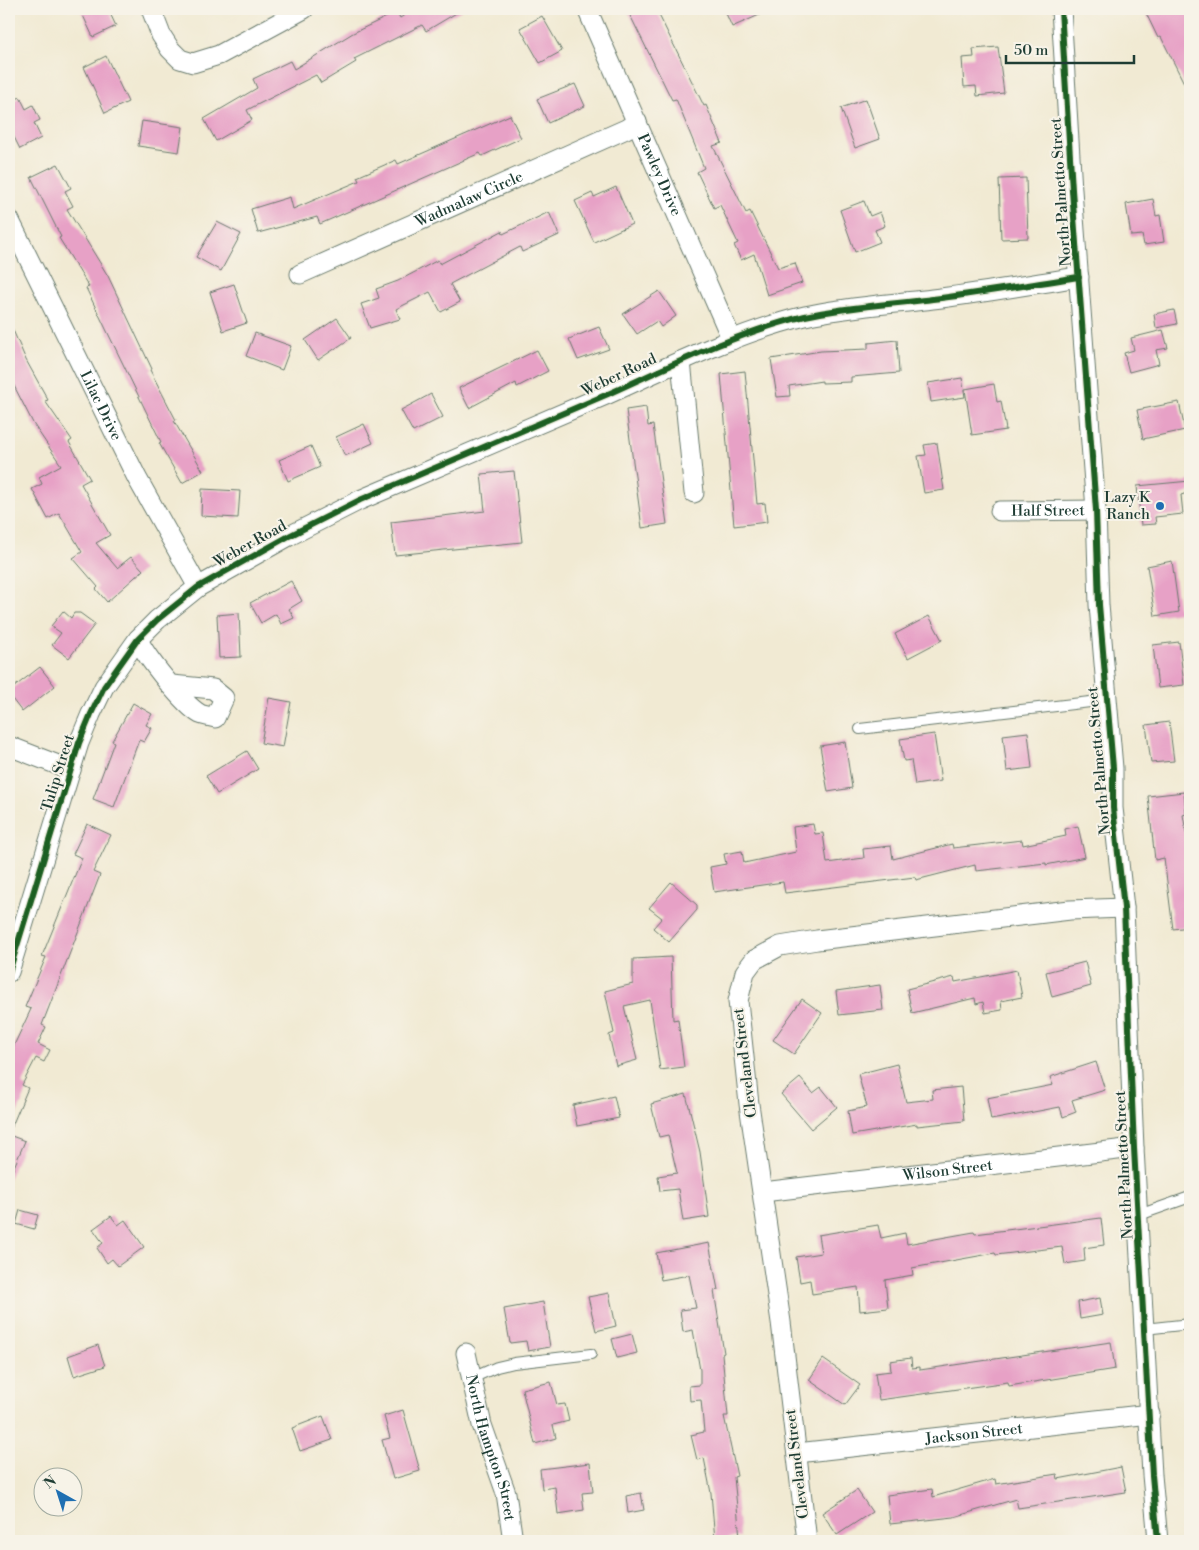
<svg xmlns="http://www.w3.org/2000/svg" width="1199" height="1550" viewBox="0 0 1199 1550" font-family="'Libre Bodoni',serif">
  <style>
    .building { fill: #e7a1c6 }
    .lines { fill: none; stroke-linecap: round; stroke-linejoin: round }
    .service-casing { stroke: #687a6c; stroke-width: 12 }
    .minor-casing { stroke: #687a6c; stroke-width: 21 }
    .service { stroke: #fff; stroke-width: 10 }
    .minor { stroke: #fff; stroke-width: 19 }
    .cycleway-casing { stroke: #f7f3e8; stroke-width: 9 }
    .cycleway { stroke: #1b5e20; stroke-width: 6 }
    .poi-dot { fill: #1f6fb2; stroke: #f7f3e8; stroke-width: 2 }
    .labels { text-anchor: middle; dominant-baseline: central; stroke-width: 4; stroke-linejoin: round; paint-order: stroke }
    .street-label { font-size: 15px; fill: #1f3d34; stroke: #f7f3e8 }
    .poi-label { font-size: 15px; fill: #1f3d34; stroke: #f7f3e8; text-anchor: end }
  </style>
  <rect width="100%" height="100%" fill="#f7f3e8"/>
  <filter id="ink" filterUnits="userSpaceOnUse"><feTurbulence type="fractalNoise" baseFrequency=".02" numOctaves="2"/><feDisplacementMap in="SourceGraphic" scale="10" xChannelSelector="R" yChannelSelector="G"/><feConvolveMatrix kernelMatrix="1 2 1 2 8 2 1 2 1" color-interpolation-filters="sRGB"/></filter>
  <filter id="wash" filterUnits="userSpaceOnUse"><feTurbulence type="fractalNoise" baseFrequency=".0096" numOctaves="4" result="noise"/><feDisplacementMap in="SourceGraphic" scale="20" xChannelSelector="R" yChannelSelector="G"/><feGaussianBlur stdDeviation="1.12" result="paint"/><feColorMatrix in="noise" values="0 0 0 0 0 0 0 0 0 0 0 0 0 0 0 0 0 1.4 0 .05"/><feComposite in="paint" operator="in"/></filter>
  <g filter="url(#wash)">
    <rect width="100%" height="100%" fill="#f1ead3"/>
    <g id="blocks">
      <path class="building" d="M80 9H108L116 26 93 37Z
        M414 9H463L426 31 422 25 354 59 356 62 321 83 316 75 247 110 252 120 216 141 204 119 257 88 253 79 290 61 294 69 353 33 397 12 400 18Z
        M627 9H656L704 106 706 105 722 143 713 146 746 213 750 211 778 268 795 263 802 283 767 295 754 254 741 260 734 245 738 243 720 205 714 208 697 172 704 168 676 99 672 100Z
        M724 9H773L732 27Z
        M1144 9H1190V95L1161 37 1158 38Z
        M542 16 562 51 540 63 520 28Z
        M998 47 1004 93 977 96 976 86 964 87 962 58 974 57 973 49Z
        M106 56 128 102 105 113 84 67Z
        M575 84 585 106 548 123 537 99Z
        M20 97 26 109 33 105 40 120 34 123 41 138 20 149 9 127V103Z
        M866 99 880 139 855 148 841 108Z
        M510 115 521 138 482 156 480 153 320 224 317 217 258 233 251 209 290 197 293 209 359 181 357 177 396 160 398 164Z
        M142 121 183 127 179 152 138 146Z
        M58 164 71 188 65 191 73 206 67 209 108 276 152 369 150 370 176 420 174 421 203 471 182 483 159 443 161 442 86 288 89 287 59 238 61 237 31 177Z
        M1026 178 1028 238 1001 239 999 179Z
        M616 187 632 224 594 242 575 201 592 193 594 197Z
        M1153 199 1156 216 1160 215 1164 242 1144 245 1142 235 1131 236 1126 204Z
        M864 201 870 216 880 212 885 226 875 230 880 242 855 252 840 210Z
        M549 212 559 235 522 252 520 247 450 284 460 302 441 312 430 292 396 309 400 319 370 328 361 304 379 298 376 289 398 281 438 260 440 264 502 231 503 234Z
        M217 222 241 234 221 271 196 257Z
        M234 284 247 323 223 331 210 292Z
        M659 291 676 316 661 327 657 321 637 334 623 314Z
        M1174 310 1177 324 1156 328 1154 314Z
        M337 318 351 338 318 360 305 340Z
        M9 321 26 360 48 400 45 401 72 440 69 442 90 479 81 484 110 535 96 543 117 568 131 557 143 570 107 602 96 589 98 587 73 558 82 552 59 513 48 519 32 489 42 484 39 477 61 465 34 425 9 376Z
        M599 327 609 349 578 360 569 339Z
        M1163 330 1168 348 1156 350 1159 364 1129 372 1124 353 1134 350 1131 338Z
        M255 333 291 346 282 370 246 356Z
        M897 340 899 373 851 377V382L822 383V381L789 386 790 396 777 397 771 359 821 351 868 349V343Z
        M537 350 548 371 517 387 516 383 469 408 459 388Z
        M745 371 757 504 765 503 767 522 734 526 721 374Z
        M962 378 965 397 931 402 928 383Z
        M994 384 997 402 1001 401 1006 430 972 435 965 389Z
        M431 394 443 417 413 432 401 410Z
        M1179 402 1185 430 1143 439 1137 410Z
        M646 407 648 426 653 425 667 524 642 528 626 410Z
        M364 424 373 443 345 456 336 437Z
        M937 443 944 490 924 493 918 456 926 455 924 445Z
        M311 446 320 467 288 481 279 460Z
        M514 471 522 542 395 555 391 522 485 511 481 474Z
        M1190 481V492L1181 495 1183 514 1155 517 1156 524 1141 525 1137 486Z
        M202 489 240 491 238 518 201 516Z
        M1172 561 1179 612 1155 616 1147 566Z
        M291 581 302 601 289 609 294 618 281 624 276 614 261 623 250 603Z
        M63 611 71 618 74 613H80L95 624 69 658 52 645 61 633 51 626Z
        M239 613 241 657 219 658 217 615Z
        M929 616 942 640 908 658 895 634Z
        M1179 642 1184 685 1158 688 1153 645Z
        M40 667 55 686 22 712 9 695V691Z
        M269 698 291 702 283 747 261 743Z
        M133 703 152 714 146 725 152 728 144 742 139 740 114 807 93 799 114 742 112 741Z
        M1169 722 1174 761 1151 763 1146 725Z
        M1028 732 1032 768 1007 771 1003 735Z
        M934 734 941 781 915 785 911 760 904 761 900 739Z
        M845 742 852 788 828 792 820 746Z
        M247 751 258 769 217 794 206 776Z
        M1184 792 1186 814 1183 815 1190 855V927L1173 929 1164 858 1155 860 1148 796Z
        M87 824 111 835 93 872 100 875 42 1025 46 1027 38 1044 50 1050 44 1062 36 1058 22 1085 28 1088 9 1133V1056L31 1009 25 1007 46 957 42 956 82 858 73 854Z
        M813 824 815 834 823 833 827 863 864 858 863 849 891 846 893 859 952 844 953 848 1022 840 1023 845 1066 836 1065 829 1078 826 1085 857 1046 865V863L976 871 975 865 916 880 915 877 785 893 783 882 714 892 710 867 726 864 724 854 742 851 744 863 796 852 793 827Z
        M671 882 697 905V910L669 942 653 928 662 918 649 908Z
        M671 957 673 1020 678 1019 684 1067 660 1070 650 1000 624 1006 637 1060 616 1066 609 1035 614 1033 605 991 633 984V959Z
        M1085 962 1091 986 1052 997 1046 972Z
        M1017 970 1022 997 1001 1001 1002 1010 985 1013 983 1002 976 1004 975 998 912 1013 907 989 954 977 955 982Z
        M880 985 883 1010 839 1015 836 991Z
        M802 999 822 1013 794 1054 773 1040Z
        M1096 1062 1105 1090 1072 1100 1076 1112 1063 1117 1060 1107 991 1120 987 1098 1053 1085 1050 1077Z
        M897 1064 906 1102 933 1099 932 1090 961 1087 964 1121 917 1126V1124L852 1135 848 1111 867 1107 858 1074Z
        M800 1078 813 1093 821 1087 837 1107 811 1129 781 1094Z
        M686 1094 700 1152 709 1217 683 1221 678 1189 660 1191 658 1176 677 1173 668 1135 659 1137 651 1104Z
        M614 1096 619 1118 577 1126 573 1105Z
        M9 1135 25 1141 9 1179Z
        M20 1210 38 1215 34 1229 16 1224Z
        M111 1216 118 1225 125 1220 144 1247 118 1266 112 1259 107 1263 97 1248 103 1243 93 1229Z
        M1101 1218 1104 1245 1084 1248 1085 1261 1065 1264 1062 1247 996 1255 995 1253 912 1268 913 1275 885 1280 888 1308 860 1311 858 1287 812 1294 810 1280 800 1282 796 1257 821 1253 818 1235 878 1225 881 1238 905 1233 907 1244 974 1232 975 1234Z
        M709 1243 718 1290 714 1291 724 1353 722 1354 728 1416H724L737 1476 734 1477 740 1537 715 1540 711 1493 704 1458 697 1460 691 1435 704 1432 701 1400 690 1401 689 1386 700 1385V1370L693 1330 683 1332 680 1310 696 1308 689 1275 661 1280 656 1253Z
        M609 1293 616 1326 596 1331 588 1297Z
        M1100 1298 1103 1315 1080 1319 1078 1302Z
        M543 1302 550 1347 528 1351 526 1341 510 1343 504 1309Z
        M632 1334 637 1353 617 1358 612 1339Z
        M1111 1342 1115 1369 1009 1386 1008 1382 879 1400 875 1373 891 1371 890 1361 911 1358 912 1368 920 1367V1370Z
        M98 1345 105 1366 74 1376 68 1356Z
        M823 1359 860 1385 845 1405 809 1380Z
        M551 1382 557 1405 565 1404 569 1421 553 1425 556 1438 535 1444 522 1389Z
        M403 1410 420 1471 393 1479 382 1440 390 1438 384 1416Z
        M323 1416 332 1440 300 1451 292 1428Z
        M590 1463 593 1492 582 1493 584 1510 558 1514 555 1487 542 1489 540 1469Z
        M1121 1467 1126 1492 1018 1508 1016 1499 954 1517 890 1524 887 1495 932 1489 933 1497 995 1479 996 1484 1057 1474 1058 1479Z
        M857 1490 872 1512 837 1535 822 1513Z
        M641 1493 644 1510 628 1513 626 1496Z"/>
    </g>
  </g>
  <g filter="url(#ink)">
    <use href="#blocks" fill-opacity="0" stroke="#687a6c" stroke-width="1"/>
    <g class="lines">
      <g class="service-casing">
        <path id="service" d="M860 729 1107 700
          M1139 1215 1190 1197
          M1144 1329 1190 1324
          M472 1378 497 1367 514 1363 591 1354"/>
      </g>
      <g class="minor-casing">
        <g id="minor">
          <path d="M151 9 161 35 170 49 180 59 193 63 219 55 304 9"/>
          <path id="s1" d="M587 9 732 340"/>
          <path d="M1061 9 1072 190 1096 510 1099 605 1113 768V808L1124 908 1134 1148 1152 1475 1158 1541"/>
          <path id="s2" d="M9 219 137 478 198 587"/>
          <path id="s3" d="M300 274 626 129 637 122"/>
          <path d="M681 361 694 493"/>
          <path id="s4" d="M1000 511 1096 510"/>
          <path d="M138 639C145 656 184 705 200 714 204 716 210 716 215 718L224 698 213 689 172 685"/>
          <path d="M9 746 71 770"/>
          <path d="M9 972 79 743 91 714 104 687 138 639 157 620 198 587 289 536 360 500 608 394C670 366 739 332 805 316 849 306 896 304 941 298 987 292 1033 284 1079 277"/>
          <path id="s5" d="M763 1192 1134 1148"/>
          <path id="s6" d="M466 1353 482 1425 506 1493 513 1541"/>
          <path id="s7" d="M797 1453 1150 1414"/>
          <path d="M807 1541 781 1322 749 1104 738 1001 745 972 754 960 780 946 817 940 1070 910 1124 908"/>
        </g>
      </g>
      <use href="#service" class="service"/>
      <use href="#minor" class="minor"/>
      <g class="cycleway-casing">
        <path id="cycleway" d="M1061 9 1072 190 1096 510 1099 605 1113 768V808L1124 908 1134 1148 1152 1475 1158 1541
          M9 972 79 743 91 714 104 687 138 639 157 620 198 587 289 536 360 500 608 394C670 366 739 332 805 316 849 306 896 304 941 298 987 292 1033 284 1079 277"/>
      </g>
      <use href="#cycleway" class="cycleway"/>
    </g>
  </g>
  <circle class="poi-dot" cx="1160" cy="506" r="5"/>
  <g class="labels">
    <g class="street-label">
      <text stroke="none"><textPath href="#s1" startOffset="181">Pawley Drive</textPath></text>
      <text transform="translate(1061 192) rotate(-94)">North Palmetto Street</text>
      <text stroke="none"><textPath href="#s3" startOffset="185">Wadmalaw Circle</textPath></text>
      <text transform="translate(619 375) rotate(-25)">Weber Road</text>
      <text stroke="none"><textPath href="#s2" startOffset="208">Lilac Drive</textPath></text>
      <text stroke="none"><textPath href="#s4" startOffset="48">Half Street</textPath></text>
      <text transform="translate(250 544) rotate(-29)">Weber Road</text>
      <text transform="translate(1099 761) rotate(-95)">North Palmetto Street</text>
      <text transform="translate(58 773) rotate(-73)">Tulip Street</text>
      <text transform="translate(745 1063) rotate(-97)">Cleveland Street</text>
      <text transform="translate(1124 1165) rotate(-93)">North Palmetto Street</text>
      <text stroke="none"><textPath href="#s5" startOffset="186">Wilson Street</textPath></text>
      <text stroke="none"><textPath href="#s7" startOffset="178">Jackson Street</textPath></text>
      <text stroke="none"><textPath href="#s6" startOffset="98">North Hampton Street</textPath></text>
      <text transform="translate(797 1464) rotate(-97)">Cleveland Street</text>
    </g>
    <g class="poi-label">
      <text x="1150" y="497">Lazy K<tspan x="1150" dy="17">Ranch</tspan></text>
    </g>
  </g>
  <rect width="1199" height="1550" fill="none" stroke="#f7f3e8" stroke-width="30"/>
  <g transform="translate(58 1492) rotate(321)"><circle r="24" fill="#f7f3e8" stroke="#a1aaa0"/>
  <path d="M0-4L9 19L0 12L-9 19Z" fill="#1f6fb2"/>
  <text y="-8" font-size="14" font-weight="bold" text-anchor="middle" fill="#1f3d34">N</text>
  </g>
  <path d="M1006 55v8h128v-8" fill="none" stroke="#1f3d34" stroke-width="2.5"/>
  <text x="1014" y="55" font-size="15" fill="#1f3d34" stroke="#f7f3e8" stroke-width="4" paint-order="stroke">50 m</text>
</svg>
